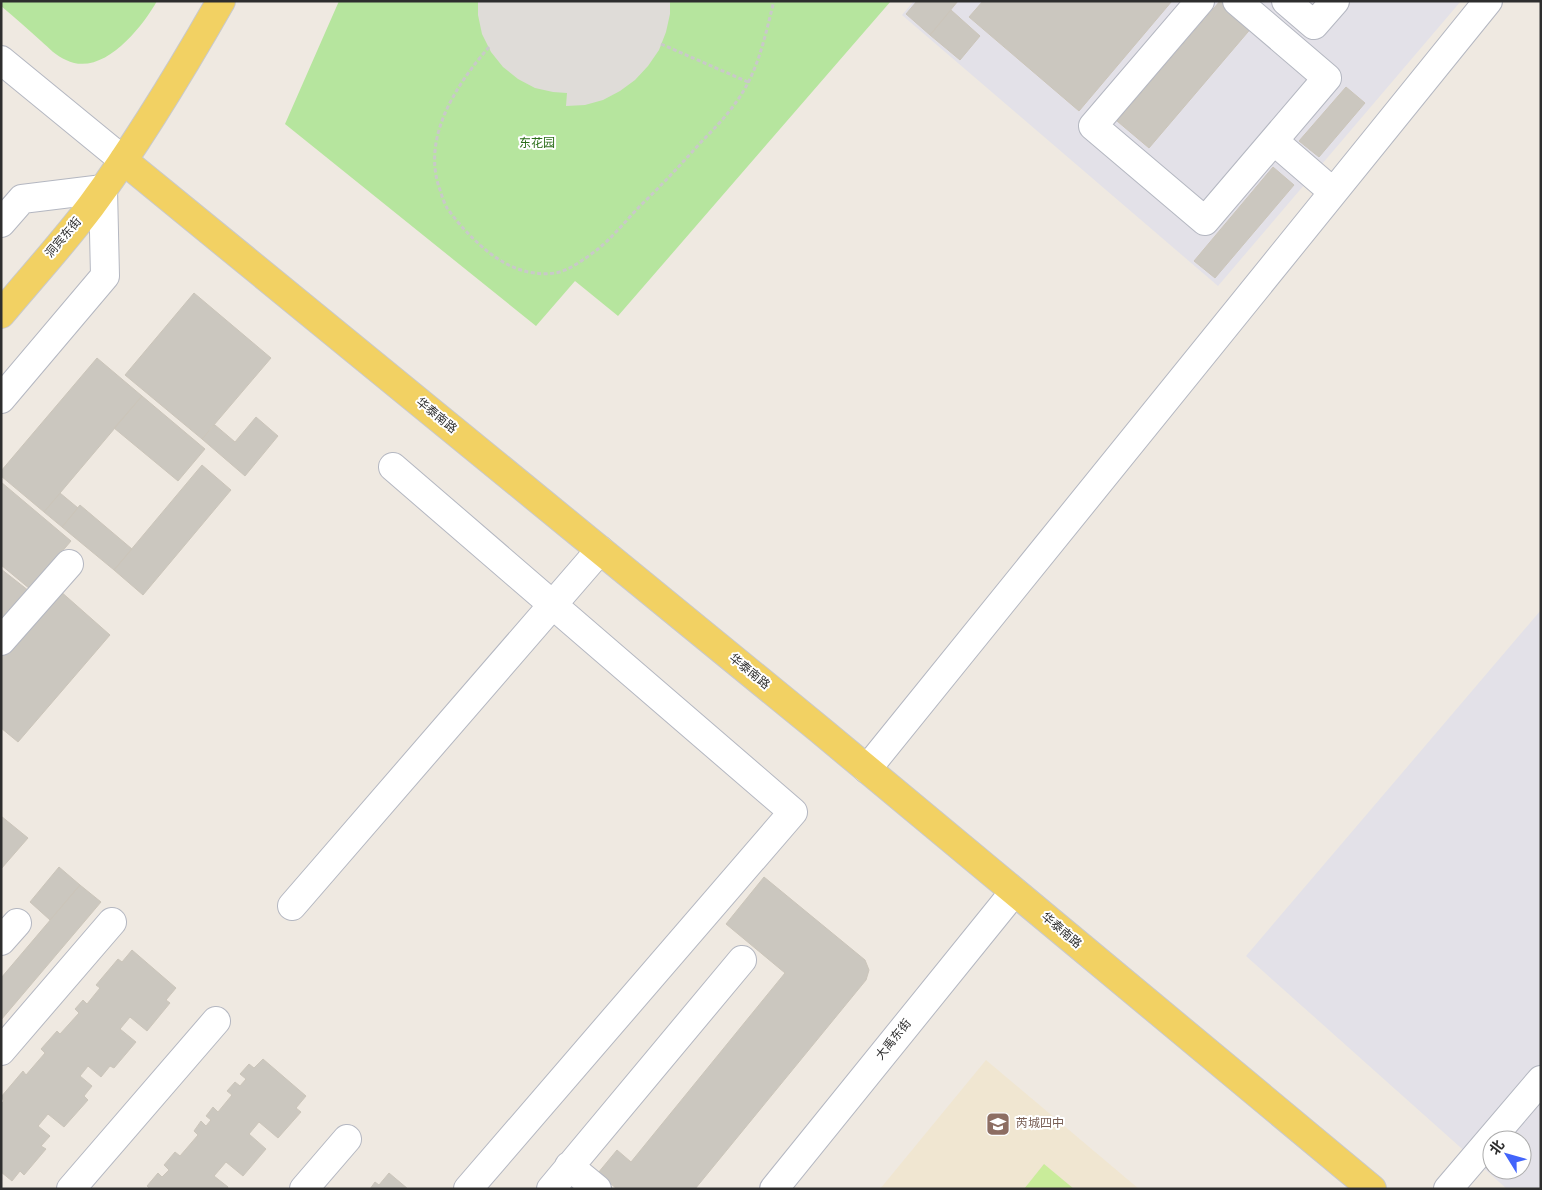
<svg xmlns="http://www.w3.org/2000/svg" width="1542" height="1190" viewBox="0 0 1542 1190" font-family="Overpass,'Noto Sans SC',sans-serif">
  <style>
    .industrial { fill: #e3e1e8; fill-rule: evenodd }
    .education { fill: #f0e6d1 }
    .green { fill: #b6e59e }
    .pitch { fill: #c9ec9a }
    .plaza { fill: #dfdcd8 }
    .building { fill: #cbc7bf; stroke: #cbc5ba }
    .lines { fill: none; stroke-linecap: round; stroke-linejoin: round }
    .minor-casing { stroke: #b4b7c1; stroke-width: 30 }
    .major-casing { stroke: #c9c9c9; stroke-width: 30 }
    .path { stroke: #c9c9c9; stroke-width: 3; stroke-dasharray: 4 2.5; stroke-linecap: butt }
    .minor { stroke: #fff; stroke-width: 28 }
    .major { stroke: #f2d163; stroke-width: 28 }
    .labels { text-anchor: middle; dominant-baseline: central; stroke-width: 4; stroke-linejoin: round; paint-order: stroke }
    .park-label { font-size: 12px; fill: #2c6e1b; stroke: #fff }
    .street-label { font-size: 12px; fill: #2e2e2e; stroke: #fff }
    .education-label { font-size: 12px; fill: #785e54; stroke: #fff; text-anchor: start }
  </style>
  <rect width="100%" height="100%" fill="#efe9e1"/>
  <path class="industrial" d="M914 1H1461L1218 286 902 15Z
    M1541 610V1189H1507L1246 956ZM1492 1140H1522V1170H1492Z"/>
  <path class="education" d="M986 1060 1139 1189H880Z"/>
  <path class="green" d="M1 1H157C141 29 102 78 66 60 56 56 49 48 41 41 28 29 15 18 1 6Z
    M339 1H891L618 316 575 281 536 326 285 124Z"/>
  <path class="pitch" d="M1044 1164 1074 1189H1024Z"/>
  <path class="plaza" d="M478 1H670V14L666 32 659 50 648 66 635 80 620 91 603 100 585 105 566 106 567 93 553 92 535 88 518 79 503 67 491 52 482 34 478 15Z"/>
  <path class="building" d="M917 1H958L930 35 906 14Z
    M983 1H1172L1079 111 969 17Z
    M1220 1H1224L1253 26 1149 148 1117 121Z
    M951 10 980 36 960 60 930 35Z
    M1346 87 1365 103 1319 157 1299 141Z
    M1273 167 1294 185 1215 278 1194 261Z
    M194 293 271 358 202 439 125 375Z
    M97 358 142 396 44 512 1 476V471Z
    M142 396 205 449 178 481 114 428Z
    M256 417 278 436 245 476 202 439 215 425 235 442Z
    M202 465 231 490 143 595 114 570Z
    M1 482 71 541 30 589 1 565Z
    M60 493 78 508 62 527 44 512Z
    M80 505 132 549 114 570 62 527Z
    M1 569 29 591 1 624Z
    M59 590 110 635 18 742 1 728V657Z
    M1 816 28 838 1 869Z
    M59 867 80 885 50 920 30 902Z
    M764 877 865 960 869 970 866 980 695 1189H617L598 1173 617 1150 631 1162 785 973 726 924Z
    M80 885 101 902 1 1020V978Z
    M132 950 176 988 166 1000 170 1003 147 1031 130 1017 120 1029 136 1042 114 1068 110 1066 101 1077 88 1066 80 1076 92 1086 84 1096 88 1100 64 1127 48 1114 38 1126 50 1136 41 1146 46 1149 24 1175 20 1171 12 1181 1 1172V1104L4 1101 1 1097 23 1071 26 1075 45 1053 41 1049 57 1031 60 1034 79 1013 75 1009 83 1000 87 1004 100 988 96 985 118 959 122 962Z
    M263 1059 306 1096 296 1108 301 1112 278 1138 259 1122 249 1134 266 1149 243 1176 226 1162 214 1176 228 1187 227 1189H150L147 1186 158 1173 162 1177 169 1170 164 1165 175 1152 180 1156 198 1135 194 1131 201 1121 206 1126 211 1120 206 1116 213 1107 218 1112 232 1095 227 1091 235 1082 240 1086 246 1079 240 1074 249 1064 254 1068Z
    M389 1173 408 1189H370L375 1182 379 1185Z"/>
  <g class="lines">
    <g class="minor-casing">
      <path id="minor" d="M1200 1 1093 126 1205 221 1327 78 1237 1
        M1286 1 1314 25 1335 1
        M1 60 123 160
        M1274 141 1333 192
        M1 223 22 199 103 189 105 276 1 399
        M393 467 793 812 468 1189
        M1 641 69 564
        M867 769 1488 1
        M292 906 600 550
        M1 941 17 923
        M1 1051 112 922
        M569 1166 597 1189
        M71 1189 216 1021
        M304 1189 347 1139
        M551 1189 742 960
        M774 1189 1014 892
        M1448 1189 1541 1080"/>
    </g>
    <g class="major-casing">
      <path id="major" d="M123 160 819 729 1372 1189
        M1 314C31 278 63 243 91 206 139 141 181 71 221 1"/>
    </g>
    <path class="path" d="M661 44 748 82
      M489 47C456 85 421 138 440 190 442 196 444 203 447 208 456 221 468 234 480 245 501 264 526 277 555 273 569 271 586 258 598 249 614 236 628 218 643 203 664 183 683 162 703 140 718 125 733 109 744 90 760 63 766 32 774 1"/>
    <use href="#minor" class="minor"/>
    <use href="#major" class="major"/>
  </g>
  <defs>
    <g id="school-square" transform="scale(1.25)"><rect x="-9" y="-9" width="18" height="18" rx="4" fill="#8d6e63" stroke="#fff"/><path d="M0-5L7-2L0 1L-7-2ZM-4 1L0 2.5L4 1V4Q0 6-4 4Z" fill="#fff"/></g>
  </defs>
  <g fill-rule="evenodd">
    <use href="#school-square" x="998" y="1124"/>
  </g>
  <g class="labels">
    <g class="park-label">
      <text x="537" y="144">东花园</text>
    </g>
    <g class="street-label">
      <text transform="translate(64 238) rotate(-50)">洞宾东街</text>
      <text transform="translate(436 416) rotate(39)">华泰南路</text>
      <text transform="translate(749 672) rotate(39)">华泰南路</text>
      <text transform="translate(1061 931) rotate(40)">华泰南路</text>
      <text transform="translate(894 1040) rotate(-51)">大禹东街</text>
    </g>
    <g class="education-label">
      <text x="1016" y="1124">芮城四中</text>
    </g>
  </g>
  <rect width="1542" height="1190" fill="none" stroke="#2e2e2e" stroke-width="5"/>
  <g transform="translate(1507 1155) rotate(307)"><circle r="24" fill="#ffffff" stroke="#ababab"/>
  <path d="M0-4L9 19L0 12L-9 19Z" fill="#4264fb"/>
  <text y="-8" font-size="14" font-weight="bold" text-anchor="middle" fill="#2e2e2e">北</text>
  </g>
</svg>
